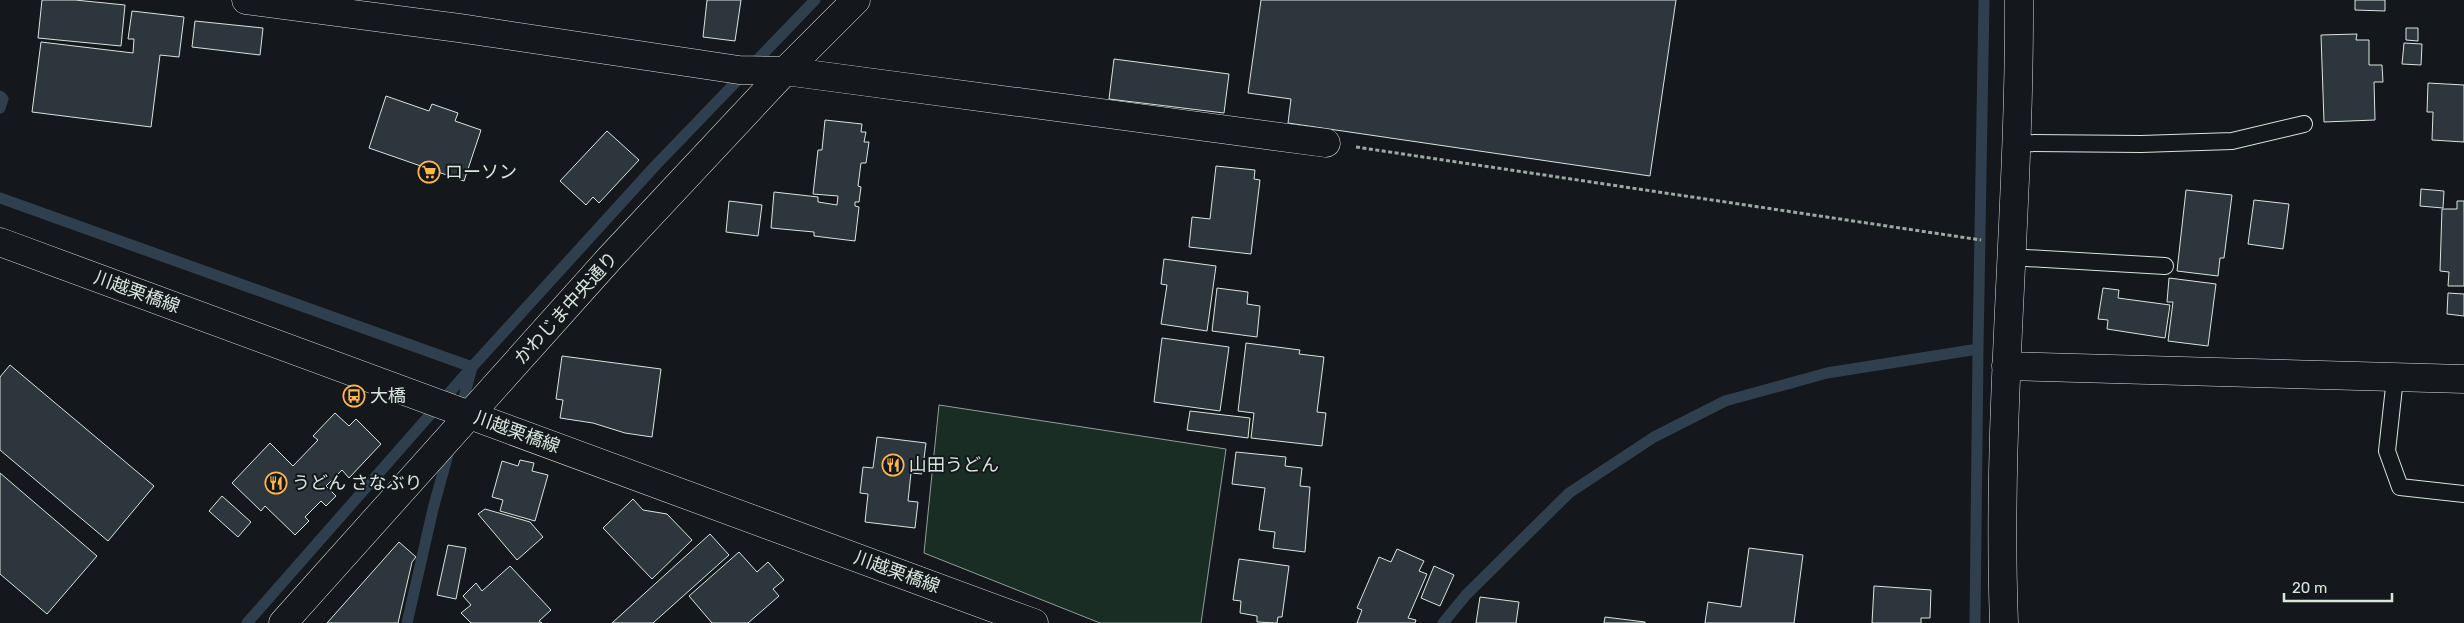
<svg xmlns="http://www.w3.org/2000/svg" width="2464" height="623" viewBox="0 0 2464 623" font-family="Rubik,'Noto Sans JP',sans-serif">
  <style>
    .green { fill: #1a2d24; stroke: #939e99 }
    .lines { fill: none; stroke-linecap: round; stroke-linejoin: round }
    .stream { stroke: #2f3f4d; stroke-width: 11 }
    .building { fill: #2c363c; stroke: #d8e6dc }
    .lane-casing { stroke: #d8e6dc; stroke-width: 18 }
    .street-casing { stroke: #d8e6dc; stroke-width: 29 }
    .secondary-casing { stroke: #d8e6dc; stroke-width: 29 }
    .primary-casing { stroke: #d8e6dc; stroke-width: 29 }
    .path { stroke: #9da8a2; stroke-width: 3; stroke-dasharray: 4 2.5; stroke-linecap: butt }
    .lane { stroke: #14181c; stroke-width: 16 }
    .street { stroke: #14181c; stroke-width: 28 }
    .secondary { stroke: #14181c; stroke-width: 28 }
    .primary { stroke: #14181c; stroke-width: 28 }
    .labels { text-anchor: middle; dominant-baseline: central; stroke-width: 4; stroke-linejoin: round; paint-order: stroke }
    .poi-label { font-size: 18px; fill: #d8e6dc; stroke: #14181c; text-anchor: start }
    .street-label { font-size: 18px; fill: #d8e6dc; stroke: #14181c }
  </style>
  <rect width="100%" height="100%" fill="#14181c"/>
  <path class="green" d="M939 405 1226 449 1201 623H1100L924 553Z"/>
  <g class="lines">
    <path class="stream" d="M0 96 3 99 0 108
      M0 198 472 367 460 412
      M247 623 472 367 655 166 815 0
      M407 623 433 509 450 447
      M1443 623 1466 595 1569 493 1654 437 1725 401 1827 373 1978 349 1984 0
      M1975 623 1978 349"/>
  </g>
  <path class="building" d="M42 0H75L125 5 121 46 38 38Z
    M707 0H741L735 41 703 37Z
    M1261 0H1676L1650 176 1288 123 1291 99 1248 93Z
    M2355 0H2385V11L2355 10Z
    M132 11 184 17 179 57 160 55 151 127 32 112 41 42 133 53 134 39H128Z
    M195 21 263 28 260 55 192 47Z
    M2406 28H2418V41L2406 40Z
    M2357 34 2356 40H2369V65H2382L2383 82H2374L2375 120 2324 122 2321 35Z
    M2404 43 2422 44 2421 65 2402 64Z
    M1114 59 1229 74 1224 113 1109 99Z
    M2428 83 2464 85V142L2432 140 2433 112H2427Z
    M386 96 429 111 432 104 458 113 455 121 481 130 464 181 369 148Z
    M825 120 862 124 861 132H866L864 142H869L866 163H861L858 186 861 187 859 202H855V206L859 207 855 241 814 236V232L771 228 774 192 818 197V202L837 205 838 196 813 194 818 150H822Z
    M607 131 639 160 599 203 593 197 586 205 560 181Z
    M1216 166 1255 170 1254 179 1260 180 1251 254 1189 247 1192 217 1210 219Z
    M2421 189 2444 191 2443 208 2420 206Z
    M2186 190 2232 195 2224 258H2220L2218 276 2177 271Z
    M2254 200 2289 204 2283 249 2248 244Z
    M729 201 762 205 758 236 726 232Z
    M2457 201H2464V286H2448L2449 272 2440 271 2442 209H2457Z
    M1164 259 1216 266 1207 331 1161 324 1167 285 1161 284Z
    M2169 278 2216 284 2208 346 2168 341 2173 302H2167Z
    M1217 288 1248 292 1247 304 1260 306 1257 337 1212 331Z
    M2103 288 2119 290 2118 298 2170 305 2165 338 2107 329 2108 320 2098 319Z
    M2448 293 2464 294V316L2447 314Z
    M1162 338 1229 347 1220 411 1154 402Z
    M1246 343 1300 350 1299 354 1324 357 1317 412 1326 413 1322 446 1251 438 1254 413 1238 411Z
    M562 356 661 369 652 437 625 433 593 423 560 418 563 400 556 399Z
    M10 365 154 486 108 541 0 450V377Z
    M1190 411 1250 418 1248 438 1187 430Z
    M335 413 349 426 356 419 381 444 349 478 342 470 326 486 336 496 326 506 321 501 305 517 309 521 295 535 265 506 261 511 232 483 270 443 293 466 318 440 313 436Z
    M877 437 926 443 922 474 911 473 908 501 918 502 915 528 865 522 868 494 860 493 863 467 873 468Z
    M1236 452 1286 457 1285 466 1302 468 1300 486 1310 487 1305 552 1273 548 1275 532 1259 530 1265 488 1232 484Z
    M520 460 534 463 532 471 548 475 535 521 500 511 503 500 492 497 502 461 518 466Z
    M0 473 97 556 47 614 0 574Z
    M222 496 251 522 238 537 209 511Z
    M633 499 643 510 667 514 692 540 652 579 603 528Z
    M485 509 530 522 543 537 517 560 478 514Z
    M710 534 729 555 653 623H612Z
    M399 542 416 557 412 562 398 623H327Z
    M448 545 466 548 456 599 437 595Z
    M1749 548 1803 555 1794 623H1705L1708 602 1741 607Z
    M1397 549 1424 561 1419 571 1427 574 1408 618 1416 620 1415 623H1357L1362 610 1357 608 1379 557 1391 562Z
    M739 552 757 572 768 562 784 580 773 589 779 596 748 623H712L689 596Z
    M1239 559 1289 566 1282 617H1278L1277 623 1257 622V616L1240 613 1241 601 1233 600Z
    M510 566 551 610 539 621 542 623H471L461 613 471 605 463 596 476 583 482 591Z
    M1434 566 1454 575 1440 606 1421 598Z
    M1874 586 1931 590 1930 618H1921V623H1872Z
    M1480 597 1519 602 1516 623H1476Z
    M1605 617 1645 622V623H1604Z"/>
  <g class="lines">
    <g class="lane-casing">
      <path id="lane" d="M2017 143 2141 144 2232 141 2304 124
        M2010 257 2165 266
        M2395 378 2387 451 2400 487 2464 494"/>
    </g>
    <g class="street-casing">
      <path id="street" d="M246 0 459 28 739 70 785 71 1326 143
        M2006 366 2464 379
        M2004 623C1996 415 2020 208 2019 0"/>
    </g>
    <g class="secondary-casing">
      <path id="secondary" d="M283 623 610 258 785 71 856 0"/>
    </g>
    <g class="primary-casing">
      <path id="primary" d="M0 242 1034 623"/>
    </g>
    <path class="path" d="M1356 147 1981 240"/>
    <use href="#lane" class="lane"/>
    <use href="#street" class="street"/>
    <use href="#secondary" class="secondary"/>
    <use href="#primary" class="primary"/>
  </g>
  <defs>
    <g id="supermarket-ring" transform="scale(1.125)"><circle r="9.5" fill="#14181c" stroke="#ffb74d" stroke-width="1.5"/><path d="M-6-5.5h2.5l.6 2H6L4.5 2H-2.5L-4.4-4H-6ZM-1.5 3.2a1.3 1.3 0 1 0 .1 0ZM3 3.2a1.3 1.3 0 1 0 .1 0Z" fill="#ffb74d"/></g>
    <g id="bus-ring" transform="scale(1.125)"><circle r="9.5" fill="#14181c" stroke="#ffb74d" stroke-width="1.5"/><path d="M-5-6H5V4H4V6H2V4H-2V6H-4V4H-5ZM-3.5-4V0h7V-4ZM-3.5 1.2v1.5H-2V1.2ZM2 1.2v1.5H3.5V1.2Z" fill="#ffb74d"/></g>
    <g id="restaurant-ring" transform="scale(1.125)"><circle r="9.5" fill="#14181c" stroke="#ffb74d" stroke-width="1.5"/><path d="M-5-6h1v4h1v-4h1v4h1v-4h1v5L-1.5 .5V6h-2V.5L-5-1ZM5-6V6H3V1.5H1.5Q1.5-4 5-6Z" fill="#ffb74d"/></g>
  </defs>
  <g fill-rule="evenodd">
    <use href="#supermarket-ring" x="429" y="172"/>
    <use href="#bus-ring" x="354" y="396"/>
    <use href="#restaurant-ring" x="893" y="465"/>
    <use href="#restaurant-ring" x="276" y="483"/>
  </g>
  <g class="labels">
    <g class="poi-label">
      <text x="445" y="172">ローソン</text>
      <text x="370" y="396">大橋</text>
      <text x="909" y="465">山田うどん</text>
      <text x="292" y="483">うどん さなぶり</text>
    </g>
    <g class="street-label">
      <text transform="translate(137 292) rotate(20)">川越栗橋線</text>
      <text transform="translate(566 308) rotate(-48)">かわじま中央通り</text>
      <text transform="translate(517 432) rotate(20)">川越栗橋線</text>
      <text transform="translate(897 572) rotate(20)">川越栗橋線</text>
    </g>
  </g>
  <path d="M2284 593v8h108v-8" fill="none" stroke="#d8e6dc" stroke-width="2.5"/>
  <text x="2292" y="593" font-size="15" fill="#d8e6dc" stroke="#14181c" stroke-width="4" paint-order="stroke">20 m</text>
</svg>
